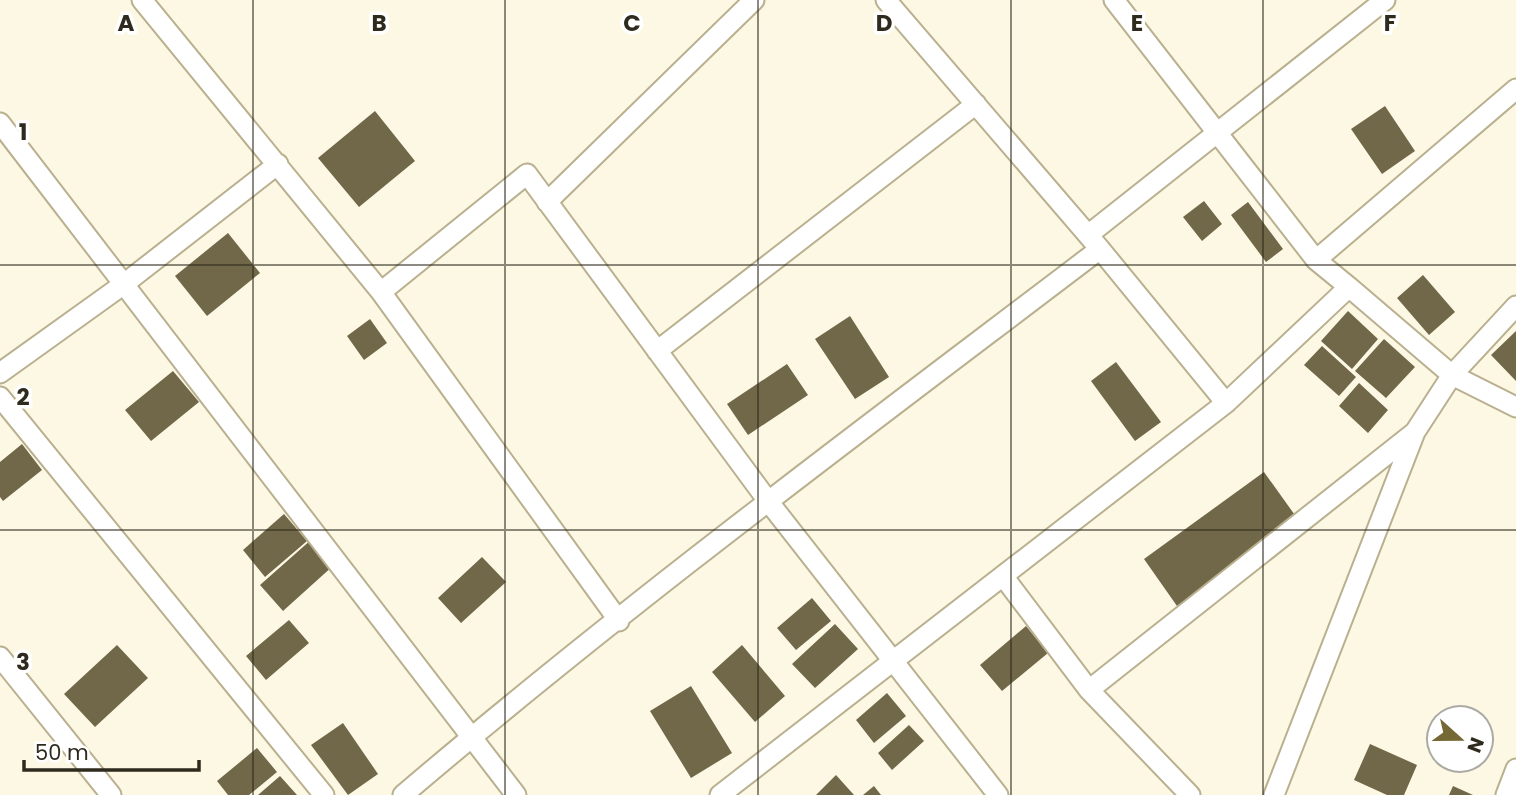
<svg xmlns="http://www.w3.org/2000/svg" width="1516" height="795" viewBox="0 0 1516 795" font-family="Poppins,sans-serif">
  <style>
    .building { fill: #71684a }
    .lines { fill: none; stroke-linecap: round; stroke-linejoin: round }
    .street-casing { stroke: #b9b08f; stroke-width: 23 }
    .street { stroke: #fff; stroke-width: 19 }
    .grid { fill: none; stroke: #2e2a1d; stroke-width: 2; stroke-opacity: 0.55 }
    .grid-label { font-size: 23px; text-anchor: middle; font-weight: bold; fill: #2e2a1d; stroke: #fff; stroke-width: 7; stroke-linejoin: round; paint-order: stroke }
  </style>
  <rect width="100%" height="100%" fill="#fdf8e3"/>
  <path class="building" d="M1385 106 1415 151 1382 174 1351 129Z
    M375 111 415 161 359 207 318 158Z
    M1204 201 1222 224 1202 241 1183 217Z
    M1248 202 1283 249 1266 262 1231 215Z
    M228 233 260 273 207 316 175 276Z
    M1423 275 1455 312 1429 335 1397 298Z
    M1348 311 1378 339 1352 369 1321 341Z
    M850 316 889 377 855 399 815 339Z
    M370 319 387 343 364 360 347 336Z
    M1516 331V381L1491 355Z
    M1384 339 1415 367 1386 398 1355 371Z
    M1322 346 1356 377 1339 396 1304 365Z
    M1116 362 1161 422 1135 441 1091 381Z
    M787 364 808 395 748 435 727 404Z
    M173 371 199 402 151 441 125 410Z
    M1359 383 1388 410 1368 433 1339 406Z
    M22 444 42 470 3 501 0 497V462Z
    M1264 472 1297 518 1177 606 1144 559Z
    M284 514 307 541 265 577 243 550Z
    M312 539 334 565 283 611 260 585Z
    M482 557 506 582 461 623 438 598Z
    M812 598 831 621 796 650 777 628Z
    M289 620 309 643 266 680 246 656Z
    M835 624 858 649 815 688 792 664Z
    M1026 626 1048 653 1002 691 980 665Z
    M117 645 148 678 95 727 64 694Z
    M742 645 785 696 755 722 712 672Z
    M691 686 732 753 691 778 650 711Z
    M887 693 906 716 874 743 856 720Z
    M343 723 378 774 348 795 311 745Z
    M909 725 924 741 892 770 878 753Z
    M1370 744 1417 765 1404 795H1387L1354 780Z
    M257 748 277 772 249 795H228L217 781Z
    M836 775 854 795H816Z
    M280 776 297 795H258Z
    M874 786 881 795H863Z
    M1453 786 1473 795H1449Z"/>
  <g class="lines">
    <g class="street-casing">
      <path id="street" d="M142 0 381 292 619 621
        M886 0 1100 249 1226 403
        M1114 0 1316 260
        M0 123 516 795
        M547 202 754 0
        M1088 235 1385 0
        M1349 287 1452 375 1516 407
        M381 292 527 174 768 501 998 795
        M657 351 976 104
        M0 373 124 284 278 164
        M0 397 324 795
        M1003 576 1089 690 1190 795
        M0 657 111 795
        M1089 690 1415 432
        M403 795C627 604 866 427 1100 249
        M720 795 1226 403 1349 287 1316 260 1516 89
        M1274 795 1415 432 1452 375 1516 306
        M1506 795 1516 769"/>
    </g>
    <use href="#street" class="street"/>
  </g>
  <path class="grid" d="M253 0V795M505 0V795M758 0V795M1011 0V795M1263 0V795M0 265H1516M0 530H1516"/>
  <g class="grid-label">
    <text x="126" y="31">A</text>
    <text x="379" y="31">B</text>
    <text x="632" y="31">C</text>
    <text x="884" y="31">D</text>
    <text x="1137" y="31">E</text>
    <text x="1390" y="31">F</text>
    <text x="23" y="140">1</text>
    <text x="23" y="405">2</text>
    <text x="23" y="670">3</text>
  </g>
  <g transform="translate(1460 739) rotate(111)"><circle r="33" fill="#ffffff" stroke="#abaaa5" stroke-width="2"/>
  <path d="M0-5L12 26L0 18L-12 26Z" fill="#756835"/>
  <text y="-10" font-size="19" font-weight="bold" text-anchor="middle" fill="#2e2a1d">N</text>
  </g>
  <path d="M24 760v10h175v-10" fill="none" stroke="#2e2a1d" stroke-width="3.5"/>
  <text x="35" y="760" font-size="21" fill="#2e2a1d" stroke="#ffffff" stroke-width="5" paint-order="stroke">50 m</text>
</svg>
